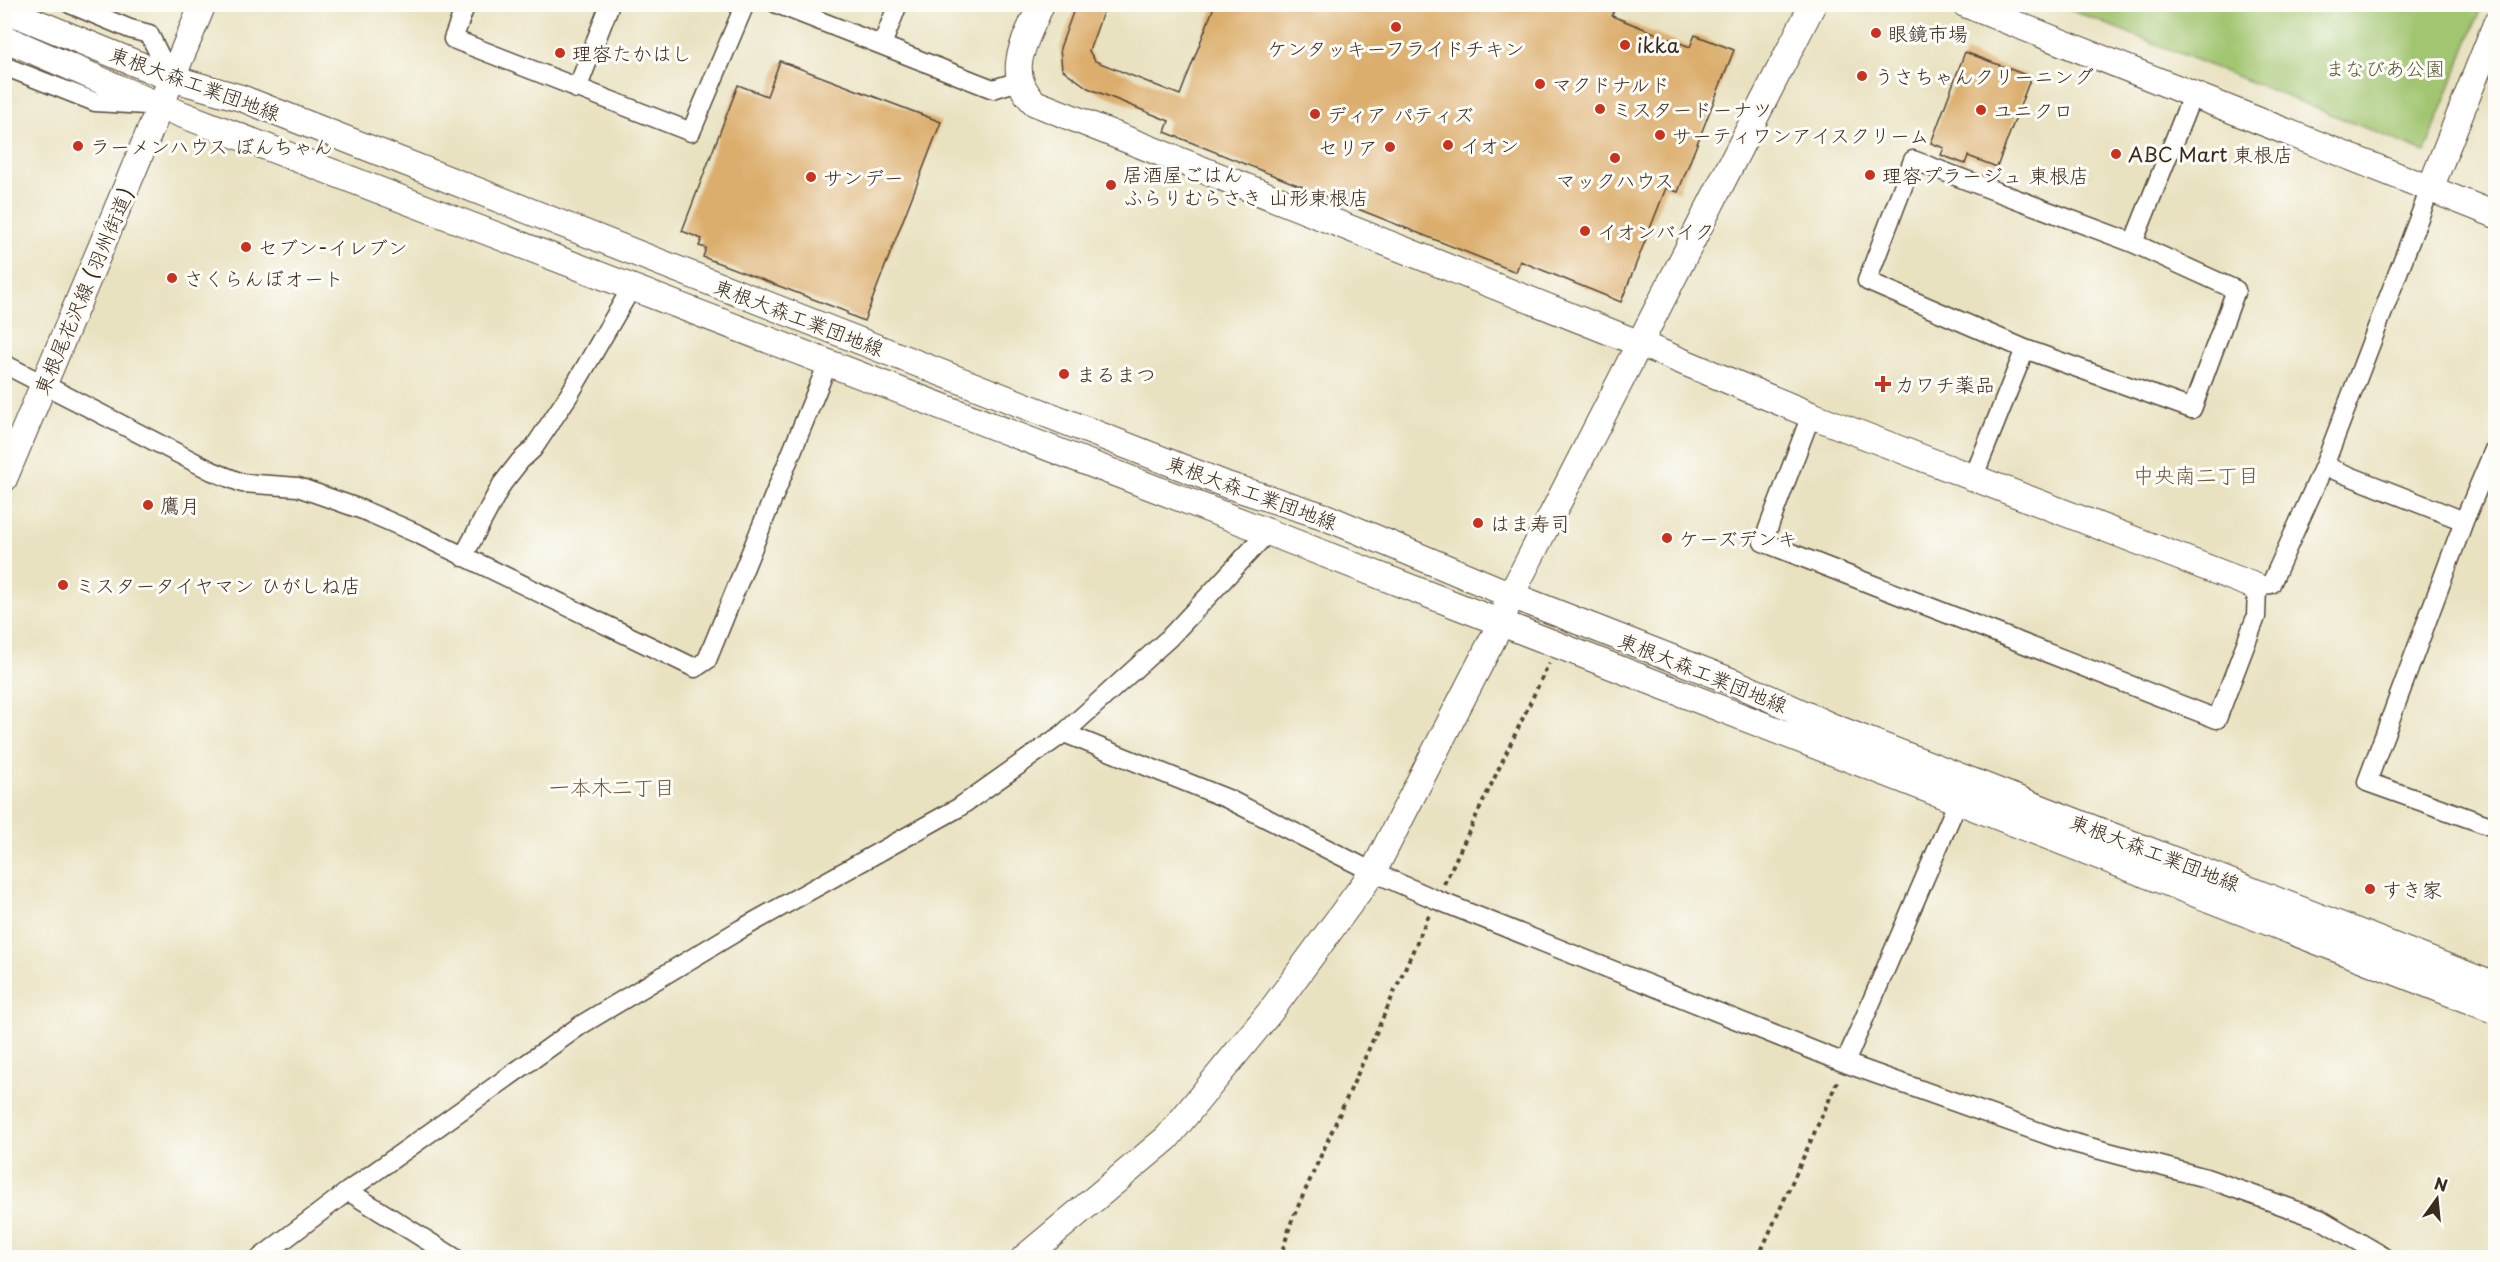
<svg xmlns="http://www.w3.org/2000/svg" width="2500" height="1262" viewBox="0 0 2500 1262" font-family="'Playpen Sans','Klee One',sans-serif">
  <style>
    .green { fill: #a1c56f; stroke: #6e7846; stroke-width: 1.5 }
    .building { fill: #dcae6d }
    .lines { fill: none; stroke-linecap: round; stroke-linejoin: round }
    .street-casing { stroke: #554636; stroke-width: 21 }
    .secondary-casing { stroke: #554636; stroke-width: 28 }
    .path { stroke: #554636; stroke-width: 4; stroke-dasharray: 4.5 4.5; stroke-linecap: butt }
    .street { stroke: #fff; stroke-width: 18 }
    .secondary { stroke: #fff; stroke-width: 26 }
    .poi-dot { fill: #c8321e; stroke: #fdfcf7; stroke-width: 2 }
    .labels { text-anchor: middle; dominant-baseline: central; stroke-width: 6; stroke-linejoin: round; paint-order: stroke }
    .poi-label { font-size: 20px; fill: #3b2a1e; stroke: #fdfcf7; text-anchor: start }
    .park-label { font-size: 20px; fill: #5a5836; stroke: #fdfcf7 }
    .street-label { font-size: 20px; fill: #3b2a1e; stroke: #fdfcf7 }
    .neighbourhood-label { font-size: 21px; fill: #73583a; stroke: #fdfcf7 }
  </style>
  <rect width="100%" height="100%" fill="#fdfcf7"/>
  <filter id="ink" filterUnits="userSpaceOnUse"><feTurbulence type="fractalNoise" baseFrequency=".0167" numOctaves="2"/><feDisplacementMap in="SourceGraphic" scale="12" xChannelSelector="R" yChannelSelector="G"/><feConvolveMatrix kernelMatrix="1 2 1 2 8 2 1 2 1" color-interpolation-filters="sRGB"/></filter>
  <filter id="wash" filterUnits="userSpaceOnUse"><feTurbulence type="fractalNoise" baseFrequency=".008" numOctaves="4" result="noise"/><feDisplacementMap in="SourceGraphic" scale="24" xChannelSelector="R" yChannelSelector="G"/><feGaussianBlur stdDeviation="1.35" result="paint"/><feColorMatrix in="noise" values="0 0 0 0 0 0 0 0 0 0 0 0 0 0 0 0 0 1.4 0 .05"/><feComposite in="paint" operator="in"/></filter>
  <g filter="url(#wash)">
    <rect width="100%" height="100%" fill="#e9e2c1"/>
    <path class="green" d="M2059 5 2482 4V5L2425 152Z"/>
    <g id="blocks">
      <path class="building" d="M1076 4H1106L1089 51 1095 61 1180 95 1215 4H1616L1612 16 1690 47 1695 35 1734 50 1678 192 1666 188 1621 302 1520 261 1516 272 1165 132 1169 121 1088 88 1062 69 1060 48Z
        M1965 52 2031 77 1997 167 1968 156 1965 164 1941 155 1944 148 1931 143Z
        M780 61 941 122 864 321 847 314V312L703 257 706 248 699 246 702 239 682 231 738 85 767 96Z"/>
    </g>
  </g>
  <g filter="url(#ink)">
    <use href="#blocks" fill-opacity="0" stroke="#554636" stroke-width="1.5"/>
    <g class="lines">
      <g class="street-casing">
        <path id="street" d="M70 4 130 29 149 34 171 78
          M466 4 453 39 691 132 745 4
          M777 4 993 89 1019 81
          M882 45 898 4
          M4 66 95 102 146 105
          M577 89 610 4
          M1913 160 2133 243 2236 290 2192 409 2025 349 1867 281Z
          M2133 243 2192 96
          M4 364 212 471 242 483 298 487 363 510 418 534 695 668 707 660 828 363
          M1811 415 1763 542 2217 719 2256 617 2257 587 2271 584 2324 466 2430 189
          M2496 445 2464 521 2367 782 2496 828
          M2324 466 2464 521
          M1974 476 2025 349
          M463 557 502 484 520 461 533 449 569 395 632 287
          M1064 733 1228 799 1373 872 1437 900 1845 1063 2059 1139 2206 1178 2320 1219 2386 1258
          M1845 1063 1958 801
          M348 1191 455 1258
          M260 1258 348 1191 581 1025 741 929 958 808 1064 733 1169 638 1268 532"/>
      </g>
      <g class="secondary-casing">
        <path id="secondary" d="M1041 4C1027 39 1002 72 1035 103L1638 343 1811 415 2257 587
          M1965 4 2496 215
          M4 9 171 78 241 98 1227 485 1323 516 1511 595 1736 683 1831 726 2496 986
          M4 38 160 106 1268 532 2496 1011
          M2430 189 2496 24
          M4 479 203 4
          M1024 1258 1167 1138 1270 1012 1373 872 1500 625 1511 595 1813 4"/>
      </g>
      <path class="path" d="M1444 884 1549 663
        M1280 1258 1292 1220 1429 915
        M1758 1258 1839 1078"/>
      <use href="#street" class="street"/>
      <use href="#secondary" class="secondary"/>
    </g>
  </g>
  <g class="poi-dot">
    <circle cx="1396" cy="27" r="6"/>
    <circle cx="1876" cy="33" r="6"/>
    <circle cx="1625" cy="45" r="6"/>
    <circle cx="560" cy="53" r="6"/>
    <circle cx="1862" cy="76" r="6"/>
    <circle cx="1540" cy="84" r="6"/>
    <circle cx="1600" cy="109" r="6"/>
    <circle cx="1981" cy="110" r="6"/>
    <circle cx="1315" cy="114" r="6"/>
    <circle cx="1660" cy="135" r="6"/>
    <circle cx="1448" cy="145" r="6"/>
    <circle cx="78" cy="146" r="6"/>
    <circle cx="1390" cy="147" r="6"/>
    <circle cx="2116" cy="154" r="6"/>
    <circle cx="1615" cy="158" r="6"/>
    <circle cx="1870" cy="175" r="6"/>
    <circle cx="811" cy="177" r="6"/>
    <circle cx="1111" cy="185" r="6"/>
    <circle cx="1585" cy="231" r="6"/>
    <circle cx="246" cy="247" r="6"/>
    <circle cx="172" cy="278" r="6"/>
    <circle cx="1064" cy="374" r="6"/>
    <path d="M1880 375h6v6h6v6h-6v6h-6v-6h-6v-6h6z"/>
    <circle cx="148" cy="505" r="6"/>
    <circle cx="1478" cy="523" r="6"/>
    <circle cx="1667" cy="538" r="6"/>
    <circle cx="63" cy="585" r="6"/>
    <circle cx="2370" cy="889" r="6"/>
  </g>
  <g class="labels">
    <g class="poi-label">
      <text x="1888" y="33">眼鏡市場</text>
      <text x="1637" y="45">ikka</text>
      <text x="1396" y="48" text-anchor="middle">ケンタッキーフライドチキン</text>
      <text x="572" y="53">理容たかはし</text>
      <text x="1874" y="76">うさちゃんクリーニング</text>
      <text x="1552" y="84">マクドナルド</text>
      <text x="1612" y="109">ミスタードーナツ</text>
      <text x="1993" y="110">ユニクロ</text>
      <text x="1327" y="114">ディア パティズ</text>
      <text x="1672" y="135">サーティワンアイスクリーム</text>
      <text x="1460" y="145">イオン</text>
      <text x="90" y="146">ラーメンハウス ぼんちゃん</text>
      <text x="1378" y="147" text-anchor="end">セリア</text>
      <text x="2128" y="154">ABC Mart 東根店</text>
      <text x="1123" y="174">居酒屋ごはん<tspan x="1123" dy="23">ふらりむらさき 山形東根店</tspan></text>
      <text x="1882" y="175">理容プラージュ 東根店</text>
      <text x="823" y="177">サンデー</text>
      <text x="1615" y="180" text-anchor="middle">マックハウス</text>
      <text x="1597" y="231">イオンバイク</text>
      <text x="258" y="247">セブン-イレブン</text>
      <text x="184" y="278">さくらんぼオート</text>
      <text x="1076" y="374">まるまつ</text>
      <text x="1895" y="384">カワチ薬品</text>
      <text x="160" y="505">鷹月</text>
      <text x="1490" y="523">はま寿司</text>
      <text x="1679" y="538">ケーズデンキ</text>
      <text x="75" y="585">ミスタータイヤマン ひがしね店</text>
      <text x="2382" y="889">すき家</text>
    </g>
    <g class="park-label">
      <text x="2385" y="68">まなびあ公園</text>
    </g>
    <g class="street-label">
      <text transform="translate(195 83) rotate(20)">東根大森工業団地線</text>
      <text transform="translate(83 291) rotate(-67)">東根尾花沢線 (羽州街道)</text>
      <text transform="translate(799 317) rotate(21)">東根大森工業団地線</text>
      <text transform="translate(1252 492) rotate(20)">東根大森工業団地線</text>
      <text transform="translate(1703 672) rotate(22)">東根大森工業団地線</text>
      <text transform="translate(2155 852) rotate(21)">東根大森工業団地線</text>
    </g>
    <g class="neighbourhood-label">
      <text x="2196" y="474">中央南二丁目</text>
      <text x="612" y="786">一本木二丁目</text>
    </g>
  </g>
  <rect width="2500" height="1262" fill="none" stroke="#fdfcf7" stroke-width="24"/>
  <g transform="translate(2437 1199) rotate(15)" stroke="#fdfcf7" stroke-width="4.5" paint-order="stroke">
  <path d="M0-4.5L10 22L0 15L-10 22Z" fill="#3b2a1e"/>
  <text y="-9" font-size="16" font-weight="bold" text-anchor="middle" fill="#3b2a1e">N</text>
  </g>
</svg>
